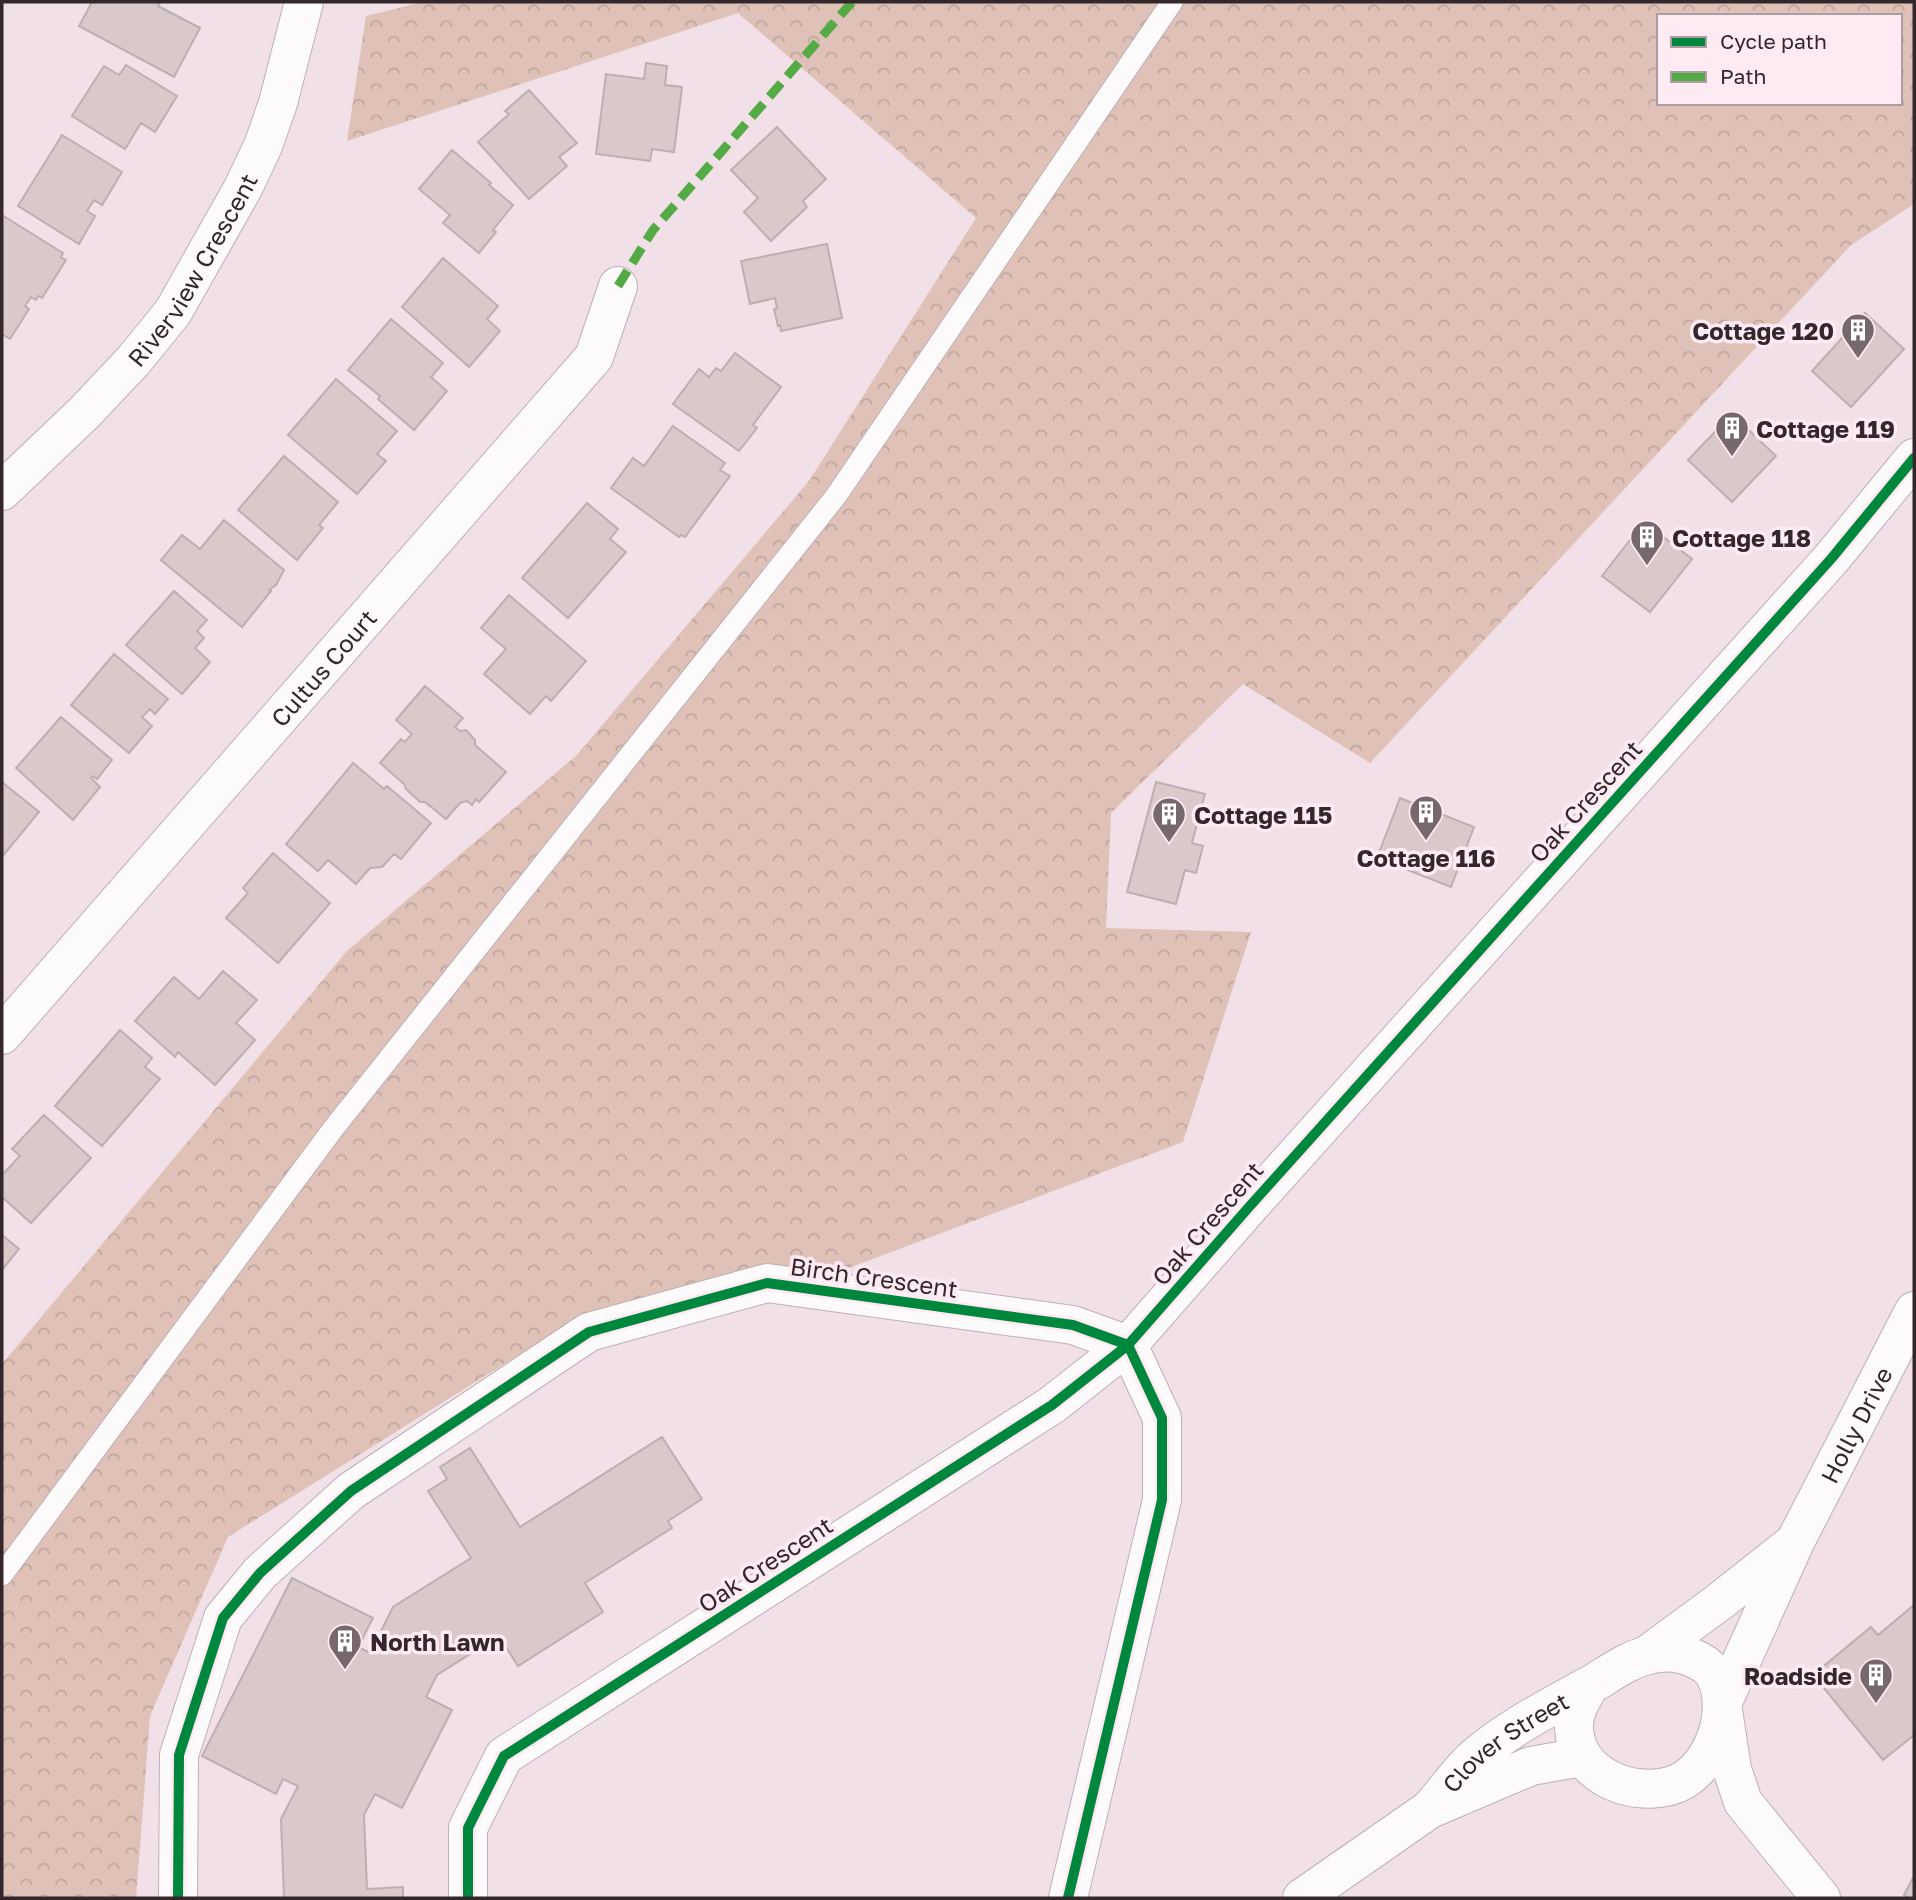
<svg xmlns="http://www.w3.org/2000/svg" width="1916" height="1900" viewBox="0 0 1916 1900" font-family="'Golos Text',sans-serif">
  <style>
    .forest { fill: url(#forest-crowns); fill-rule: evenodd }
    .building { fill: #dac9cb; stroke: #bcaeb1; stroke-width: 2 }
    .lines { fill: none; stroke-linecap: round; stroke-linejoin: round }
    .service-casing { stroke: #bdb0b6; stroke-width: 23 }
    .minor-casing { stroke: #bdb0b6; stroke-width: 40 }
    .tertiary-casing { stroke: #bdb0b6; stroke-width: 40 }
    .service { stroke: #fdfafb; stroke-width: 21 }
    .minor { stroke: #fdfafb; stroke-width: 38 }
    .tertiary { stroke: #fdfafb; stroke-width: 38 }
    .quiet { stroke: #54aa44; stroke-width: 9; stroke-dasharray: 18 9; stroke-linecap: butt }
    .cycleway-casing { stroke: #fdeaf2; stroke-width: 15 }
    .cycleway { stroke: #00873e; stroke-width: 10 }
    .labels { text-anchor: middle; dominant-baseline: central; stroke-width: 7; stroke-linejoin: round; paint-order: stroke }
    .street-label { font-size: 24px; fill: #33272c; stroke: #fdeaf2 }
    .poi-label { font-size: 24px; font-weight: bold; fill: #33272c; stroke: #fdeaf2; text-anchor: start }
  </style>
  <defs>
    <pattern id="forest-crowns" width="20" height="18" patternUnits="userSpaceOnUse" patternTransform="scale(1.75)"><rect width="20" height="18" fill="#dfc1b7"/><path d="M2 6a3 3 0 1 1 6 0M12 15a3 3 0 1 1 6 0" fill="none" stroke="#c0a69e"/></pattern>
  </defs>
  <rect width="100%" height="100%" fill="#f1e0e7"/>
  <path class="forest" d="M423 2H1914V204L1851 245 1370 763 1243 684 1111 813 1106 928 1251 932 1183 1142 838 1272 695 1284 539 1342 228 1537 150 1716 136 1898H2V1364L347 951 577 755 809 481 976 218 738 13 347 141 366 16ZM1659 16H1900V103H1659Z"/>
  <path class="building" d="M92 2H160L158 6 200 28 174 77 79 26Z
    M646 63 667 66 665 85 682 87 674 152 652 149 650 161 596 154 606 74 644 79Z
    M126 65 177 96 155 132 141 123 125 149 72 116 104 66 119 75Z
    M529 90 577 143 559 157 567 166 529 199 478 142 509 114 505 111Z
    M777 127 826 179 803 201 807 207 771 241 744 212 758 198 731 170Z
    M62 135 122 172 102 205 94 200 87 211 95 216 79 244 18 206Z
    M452 150 491 183 489 185 513 205 493 230 496 232 479 253 443 223 450 215 419 189Z
    M2 215 63 253 61 257 66 260 42 298 38 296 36 300 31 297 25 306 29 309 10 339 2 334Z
    M827 244 842 318 781 331 780 325 778 326 774 309 777 308 775 298 750 304 741 261Z
    M443 258 498 306 487 319 500 331 469 367 402 307Z
    M1865 313 1904 349 1851 407 1812 371Z
    M391 319 443 363 431 377 447 391 414 430 378 399 380 396 348 370Z
    M735 353 781 387 753 425 757 428 739 451 673 404 699 369 709 377 716 368 721 371Z
    M336 379 397 431 377 454 386 461 357 494 288 435Z
    M1732 414 1776 456 1732 502 1688 460Z
    M673 426 725 463 720 470 730 476 685 537 681 535 679 537 611 488 633 458 644 466Z
    M284 456 338 502 319 525 323 528 297 560 238 510Z
    M587 503 618 529 610 539 626 552 568 618 522 578Z
    M224 520 284 570 276 585 269 590 271 591 242 627 161 560 182 535 200 549Z
    M1644 522 1692 559 1650 612 1602 576Z
    M174 591 207 620 197 631 204 638 195 648 210 662 182 694 126 645Z
    M509 595 586 661 551 701 546 696 530 714 484 674 506 649 481 628Z
    M114 654 168 699 155 714 150 709 142 717 152 726 129 753 71 705Z
    M425 686 463 718 455 727 460 731 466 730 475 740V745L506 772 479 802 476 799 472 805 467 801 460 803 446 819 425 802H420L406 789 404 784 380 763 401 739 405 742 412 734 396 720Z
    M61 717 112 760 97 779 93 776 91 778 100 787 73 820 16 768Z
    M353 763 384 789 387 786 431 823 401 859 394 854 382 867 370 868 356 884 328 860 318 871 286 844Z
    M2 782 39 812 2 857Z
    M1156 782 1205 794 1192 843 1203 846 1196 873 1185 870 1176 904 1127 892Z
    M1400 798 1474 827 1451 887 1377 858Z
    M273 853 330 903 278 963 226 918 248 893 243 888Z
    M223 971 257 1000 236 1023 255 1040 215 1085 178 1052 175 1057 135 1021 174 977 199 999Z
    M120 1030 152 1058 145 1067 160 1079 102 1146 55 1106Z
    M44 1115 91 1158 31 1223 2 1197V1175L20 1156 12 1149Z
    M2 1235 19 1249 2 1270Z
    M662 1437 702 1499 668 1521 672 1528 585 1583 603 1612 518 1666 499 1636 437 1675 426 1697 452 1710 402 1808 375 1794 364 1815 367 1889 403 1887V1898H284L281 1819 298 1786 283 1779 276 1794 202 1756 292 1578 373 1618 358 1647 370 1653 393 1607 471 1558 428 1491 447 1479 440 1467 470 1448 520 1527Z
    M1914 1605V1735L1883 1760 1813 1675 1871 1627 1878 1635Z
    M1914 1876V1898H1909L1904 1895Z"/>
  <g class="lines">
    <g class="service-casing">
      <path id="service" d="M2 1575 333 1129 836 496 1172 2"/>
    </g>
    <g class="minor-casing">
      <g id="minor">
        <path id="s1" d="M2 1035 594 357 618 286"/>
        <path d="M1647 1655 1719 1602 1790 1546"/>
        <path id="s2" d="M1430 1809C1445 1792 1459 1771 1475 1757 1510 1727 1552 1706 1592 1684 1609 1674 1629 1659 1649 1655 1656 1653 1668 1652 1675 1653 1689 1655 1709 1663 1715 1676 1734 1712 1711 1775 1670 1786 1630 1797 1577 1775 1574 1729 1573 1712 1582 1699 1590 1685"/>
        <path d="M178 1898 179 1755 223 1618 260 1573 351 1491 589 1332 767 1283 1073 1325 1128 1345 1162 1418V1500L1068 1898"/>
        <path d="M468 1898V1828L504 1756 1052 1405 1128 1345 1249 1207 1831 559 1914 458"/>
        <path d="M1302 1898 1430 1809 1531 1766 1582 1757"/>
        <path id="s3" d="M1821 1898 1743 1802 1732 1769 1722 1704 1796 1540 1914 1311"/>
      </g>
    </g>
    <g class="tertiary-casing">
      <g id="tertiary">
        <path id="s4" d="M2 491 85 412 134 360 173 312 243 188 263 146 278 103 304 2"/>
      </g>
    </g>
    <use href="#service" class="service"/>
    <use href="#minor" class="minor"/>
    <use href="#tertiary" class="tertiary"/>
    <path class="quiet" d="M618 286 653 230 852 2"/>
    <g class="cycleway-casing">
      <path id="cycleway" d="M178 1898 179 1755 223 1618 260 1573 351 1491 589 1332 767 1283 1073 1325 1128 1345 1162 1418V1500L1068 1898
        M468 1898V1828L504 1756 1052 1405 1128 1345 1249 1207 1831 559 1914 458"/>
    </g>
    <use href="#cycleway" class="cycleway"/>
  </g>
  <defs>
    <g id="building-pin" transform="scale(1.75)"><path d="M0 17L-7.5 6A9.5 9.5 0 1 1 7.5 6Z" fill="#76686d" stroke="#fdeaf2"/><path d="M-4-6H4V6H1V3H-1V6H-4ZM-2.5-4.3h1.7v1.8h-1.7ZM.8-4.3h1.7v1.8H.8ZM-2.5-1h1.7V.8h-1.7ZM.8-1h1.7V.8H.8Z" fill="#fff"/></g>
  </defs>
  <g fill-rule="evenodd">
    <use href="#building-pin" x="1858" y="330"/>
    <use href="#building-pin" x="1732" y="428"/>
    <use href="#building-pin" x="1647" y="537"/>
    <use href="#building-pin" x="1426" y="812"/>
    <use href="#building-pin" x="1169" y="814"/>
    <use href="#building-pin" x="345" y="1641"/>
    <use href="#building-pin" x="1876" y="1675"/>
  </g>
  <g class="labels">
    <g class="street-label">
      <text stroke="none"><textPath href="#s4" startOffset="294">Riverview Crescent</textPath></text>
      <text stroke="none"><textPath href="#s1" startOffset="488">Cultus Court</textPath></text>
      <text transform="translate(1585 801) rotate(-48)">Oak Crescent</text>
      <text transform="translate(1207 1223) rotate(-49)">Oak Crescent</text>
      <text transform="translate(874 1277) rotate(8)">Birch Crescent</text>
      <text stroke="none"><textPath href="#s3" startOffset="534">Holly Drive</textPath></text>
      <text transform="translate(765 1564) rotate(-33)">Oak Crescent</text>
      <text stroke="none"><textPath href="#s2" startOffset="102">Clover Street</textPath></text>
    </g>
    <g class="poi-label">
      <text x="1834" y="330" text-anchor="end">Cottage 120</text>
      <text x="1756" y="428">Cottage 119</text>
      <text x="1672" y="537">Cottage 118</text>
      <text x="1194" y="814">Cottage 115</text>
      <text x="1426" y="857" text-anchor="middle">Cottage 116</text>
      <text x="370" y="1641">North Lawn</text>
      <text x="1852" y="1675" text-anchor="end">Roadside</text>
    </g>
  </g>
  <rect width="1916" height="1900" fill="none" stroke="#33272c" stroke-width="7"/>
  <rect x="1657" y="14" width="245" height="91" fill="#fdeaf2" stroke="#ac9ca3" stroke-width="2"/>
  <rect x="1671" y="37" width="35" height="10" fill="#00873e" stroke="#ac9ca3" stroke-width="2"/>
  <text x="1720" y="49" font-size="21" fill="#33272c">Cycle path</text>
  <rect x="1671" y="72" width="35" height="10" fill="#54aa44" stroke="#ac9ca3" stroke-width="2"/>
  <text x="1720" y="84" font-size="21" fill="#33272c">Path</text>
</svg>
